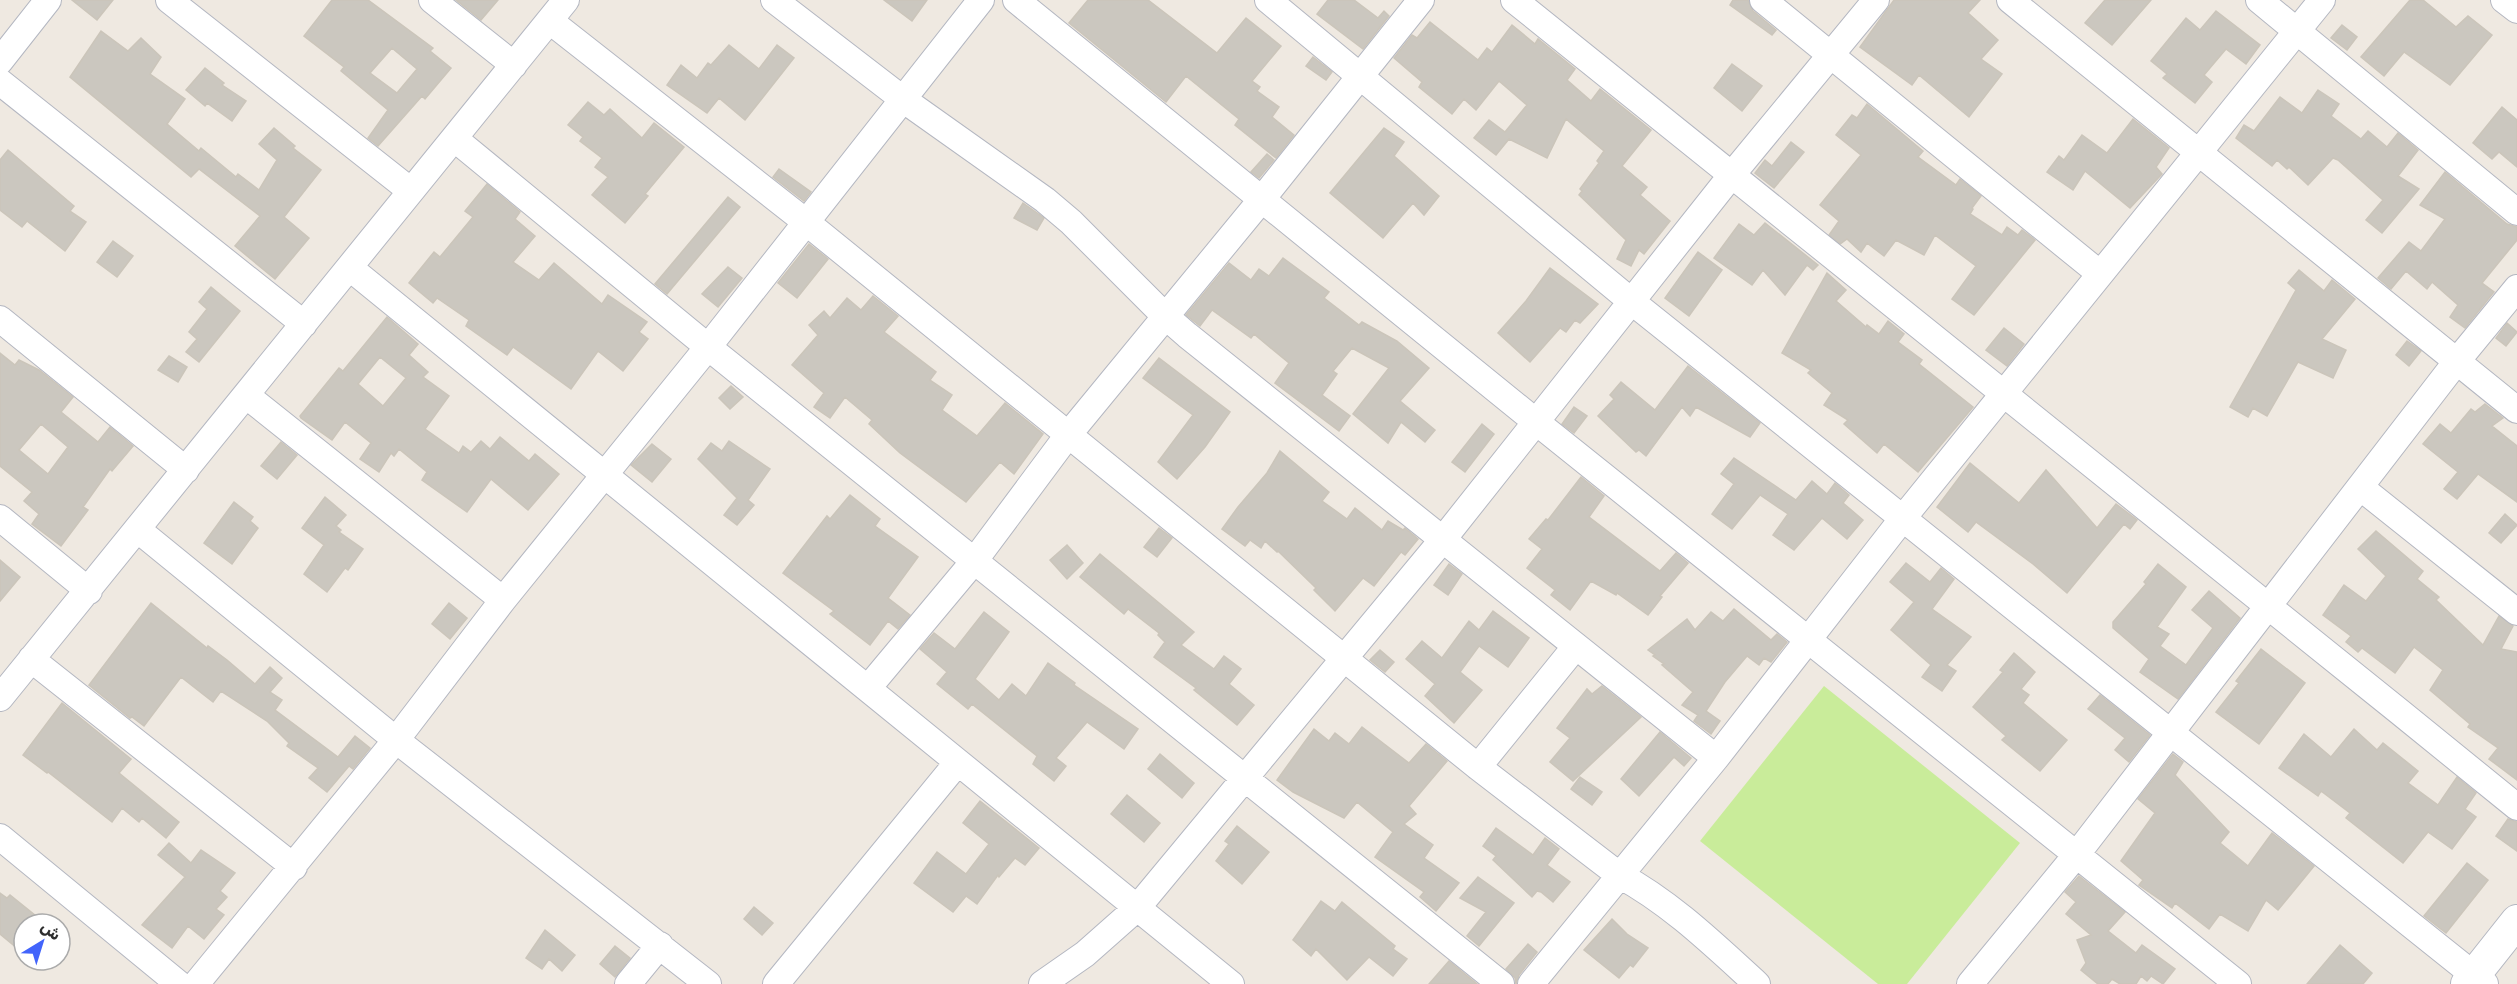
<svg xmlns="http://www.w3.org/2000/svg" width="2517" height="984" viewBox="0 0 2517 984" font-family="Rubik,Cairo,sans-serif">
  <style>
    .pitch { fill: #c9ec9a }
    .building { fill: #cbc7bf; stroke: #cbc5ba; stroke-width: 1.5; fill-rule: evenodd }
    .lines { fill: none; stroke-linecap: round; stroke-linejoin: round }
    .minor-casing { stroke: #b4b7c1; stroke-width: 28 }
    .tertiary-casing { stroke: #b4b7c1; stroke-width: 34 }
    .minor { stroke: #fff; stroke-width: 26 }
    .tertiary { stroke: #fff; stroke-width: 32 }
  </style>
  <rect width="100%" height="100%" fill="#efe9e1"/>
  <path class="pitch" d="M1824 686 2020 843 1907 984H1878L1700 841Z"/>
  <path class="building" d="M72 0H113L97 20Z
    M332 0H368L433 48 430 51 451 68 425 99 422 96 378 146 368 138 388 110 341 71 344 67 304 36ZM392 48 417 69 397 93 370 73Z
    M456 0H498L481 20Z
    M884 0H927L912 21Z
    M1088 0H1148L1217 53 1246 18 1281 46 1252 81 1260 87 1257 91 1279 107 1272 117 1294 135 1276 158 1235 125 1239 119 1186 76 1166 102 1069 23Z
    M1328 0H1354L1378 18 1384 11 1389 16 1363 49 1317 14Z
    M1733 0H1748L1753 11 1776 30 1772 35 1730 5Z
    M1894 0H1980L1968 13 1998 40 1981 59 2002 74 1969 117 1919 75 1912 85 1860 47Z
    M2105 0H2151L2112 45 2085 23Z
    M2410 0H2423L2456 27 2468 16 2492 35 2450 85 2404 52 2384 76 2361 57Z
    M2216 11 2260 45 2246 64 2226 49 2204 75 2212 82 2195 103 2163 78 2167 74 2151 61 2186 18 2200 30Z
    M1430 22 1478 60 1487 48 1492 52 1512 25 1535 44 1538 39 1575 69 1567 80 1591 101 1600 89 1651 130 1622 166 1647 187 1640 195 1670 221 1644 254 1639 250 1631 266 1617 259 1626 240 1579 195 1582 191 1580 189 1599 163 1597 161 1604 151 1566 119 1547 158 1509 139 1496 155 1474 138 1489 120 1505 132 1527 105 1499 81 1476 110 1464 99 1452 114 1419 87 1422 82 1394 58 1412 35 1417 38Z
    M2342 25 2357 37 2347 50 2331 38Z
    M101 31 128 51 141 38 161 57 150 74 185 99 167 124 199 151 201 148 236 177 238 174 259 190 277 160 259 144 274 128 295 146 293 148 321 170 284 217 309 238 275 279 235 246 260 216 199 169 191 177 70 77Z
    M729 45 759 69 777 45 794 58 745 120 719 98 707 113 667 85 681 65 697 78 708 63 711 65Z
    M1313 57 1332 72 1326 80 1306 66Z
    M1732 64 1762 86 1742 111 1714 88Z
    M205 68 224 83 222 85 246 101 232 121 207 103 205 106 186 90Z
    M2318 90 2339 104 2331 116 2361 139 2368 131 2387 147 2398 133 2418 150 2398 176 2419 189 2382 233 2366 220 2383 200 2338 160 2333 158 2308 185 2289 167 2287 169 2277 160 2272 166 2236 138 2244 125 2254 131 2280 97 2302 113Z
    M588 102 604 115 610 109 642 138 654 123 684 147 645 194 648 196 625 223 592 195 608 177 595 167 602 158 580 141 583 137 568 125Z
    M1867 104 1923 151 1918 157 1956 185 1960 179 1981 196 1972 208 1973 209 1970 214 2002 235 2007 227 2018 235 2022 230 2035 240 1974 315 1952 299 1976 266 1935 235 1924 255 1896 240 1884 256 1867 243 1861 252 1847 239 1840 244 1829 235 1839 221 1820 205 1861 155 1836 135 1852 115 1857 118Z
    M2502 107 2517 120V167L2499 152 2492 159 2473 143Z
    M2133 119 2169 148 2156 167 2162 174 2130 208 2085 171 2073 190 2047 172 2059 156 2064 160 2082 135 2107 153Z
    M1384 128 1404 142 1394 156 1439 196 1424 215 1413 203 1383 238 1330 193Z
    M1791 142 1804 152 1774 188 1755 173 1765 160 1772 166Z
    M8 150 74 206 70 211 86 222 65 251 27 221 22 227 0 210V160Z
    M1267 154 1274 160 1259 178 1251 172Z
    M779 169 811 192 804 201 773 177Z
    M2445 172 2507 224 2517 227V240L2482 283 2494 292 2465 328 2450 317 2458 305 2432 282 2427 289 2406 271 2391 289 2378 278 2409 242 2421 251 2445 219 2420 205Z
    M487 184 520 212 515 219 535 236 513 262 539 280 554 263 602 304 608 295 647 322 639 332 648 339 623 371 598 351 571 389 513 347 507 355 466 326 469 320 437 298 433 303 409 283 434 252 440 257 473 217 465 211Z
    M728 197 740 207 667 294 655 284Z
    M1023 203 1044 218 1037 230 1014 218Z
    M1765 223 1818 265 1813 270 1807 265 1785 295 1763 270 1752 285 1714 258 1739 224 1754 235Z
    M113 241 133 256 117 277 97 262Z
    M809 244 828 259 797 298 778 283Z
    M1698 252 1722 270 1689 316 1665 298Z
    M1283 258 1329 292 1324 298 1359 325 1362 322 1397 341 1429 368 1400 401 1435 430 1425 442 1401 422 1388 443 1353 414 1389 368 1352 348 1333 371 1337 374 1322 395 1350 416 1339 431 1275 383 1289 363 1254 334 1251 338 1212 310 1200 326 1186 315 1229 263 1251 280 1259 269 1269 276Z
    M728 267 742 278 718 307 702 294Z
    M1550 268 1598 304 1580 323 1575 320 1566 332 1560 328 1530 362 1498 333 1526 301Z
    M2299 270 2324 291 2332 280 2355 299 2322 339 2346 350 2333 378 2298 362 2267 416 2253 408 2248 417 2230 407 2296 290 2288 283Z
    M1827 273 1846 290 1836 301 1866 327 1867 325 1879 334 1888 321 1904 334 1898 342 1922 360 1919 364 1973 407 1918 472 1884 444 1877 453 1844 424 1848 420 1824 405 1832 393 1808 373 1811 370 1782 353Z
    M211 287 240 311 199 362 186 352 197 339 189 332 207 309 199 302Z
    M873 296 898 316 884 332 936 372 930 380 952 395 942 410 977 436 1005 403 1043 434 1014 474 1000 462 966 502 900 453 869 424 872 420 845 397 830 418 814 407 824 393 792 365 818 335 809 325 824 311 830 318 847 298 861 310Z
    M387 317 418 344 409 355 428 372 423 377 449 396 425 429 459 453 463 446 471 452 481 441 490 449 500 437 529 461 535 454 559 474 528 510 491 479 467 512 422 480 427 472 399 449 394 456 391 453 379 472 360 459 371 443 345 422 332 440 301 418 300 416 339 368 343 371ZM380 357 406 378 383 406 358 384Z
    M2507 323 2517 332 2506 346 2496 338Z
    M2004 328 2024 344 2007 366 1986 350Z
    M2407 341 2421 351 2409 366 2396 355Z
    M0 353 15 365 19 360 39 370 73 397 61 412 98 442 110 427 133 446 112 471 110 469 83 507 88 510 61 546 32 524 39 514 24 501 32 492 0 466ZM41 424 68 447 48 474 19 450Z
    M169 356 187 367 178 382 158 370Z
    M1159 358 1230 412 1205 447 1177 479 1158 462 1193 415 1143 378Z
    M1688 366 1760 423 1750 437 1696 407 1690 416 1682 407 1646 456 1639 450 1636 452 1598 416 1614 399 1610 395 1621 382 1655 410Z
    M731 386 743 397 730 409 719 398Z
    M2485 404 2503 418 2492 426 2517 446V502L2478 474 2457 499 2444 489 2458 472 2423 444 2440 424 2451 433 2471 409 2475 412Z
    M1574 407 1587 416 1574 433 1562 424Z
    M1482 424 1494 434 1465 472 1452 462Z
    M729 441 770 469 748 500 754 505 737 525 724 515 737 498 698 459 711 443 722 451Z
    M281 442 297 455 277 479 261 466Z
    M652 444 671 459 652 482 631 465Z
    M1280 451 1329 492 1322 501 1347 519 1355 508 1382 530 1388 521 1403 530 1405 528 1418 539 1405 555 1401 552 1374 586 1363 578 1335 611 1314 590 1316 588 1278 551 1277 552 1265 541 1261 548 1250 540 1245 546 1222 529 1238 507 1267 473Z
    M1734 458 1796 500 1812 481 1827 494 1835 483 1849 495 1843 503 1863 520 1847 539 1822 518 1794 550 1773 535 1788 514 1760 495 1732 529 1712 514 1734 484 1721 474Z
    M1970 463 2019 503 2046 470 2097 528 2116 504 2137 520 2130 529 2124 524 2067 593 2033 564 1976 522 1968 532 1937 507Z
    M1581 477 1604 496 1589 517 1660 571 1676 553 1688 563 1660 596 1662 597 1648 615 1617 593 1616 595 1591 581 1570 610 1551 595 1555 590 1527 568 1542 549 1529 539 1546 519 1548 520Z
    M850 495 880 519 875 526 918 557 888 598 910 615 898 629 888 621 870 645 830 614 834 611 783 573 827 516 830 519Z
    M325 497 346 515 336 526 341 530 339 532 363 549 348 570 345 568 327 592 304 574 324 545 302 528Z
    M234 502 253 517 250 521 258 528 232 564 204 543Z
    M2505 514 2517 525 2501 543 2489 533Z
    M1159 528 1172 538 1157 557 1144 547Z
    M2376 531 2423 571 2417 579 2439 597 2436 600 2483 645 2499 616 2513 626 2501 649 2517 652V780L2489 759 2498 748 2468 727 2470 724 2430 690 2443 670 2414 647 2395 673 2362 648 2358 652 2346 642 2351 636 2323 615 2344 585 2366 601 2386 576 2358 549Z
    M1067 545 1083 563 1067 579 1050 560Z
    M1100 554 1194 632 1181 645 1214 669 1224 656 1241 669 1229 684 1254 705 1237 725 1194 690 1196 688 1154 657 1165 642 1158 635 1159 633 1128 609 1124 614 1080 577Z
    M0 560 20 577 0 601Z
    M1906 563 1930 582 1941 568 1954 579 1932 609 1971 637 1947 665 1956 671 1942 691 1922 677 1931 665 1891 630 1914 602 1890 582Z
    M1449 564 1462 574 1448 595 1434 585Z
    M2158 564 2186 587 2157 627 2169 634 2160 646 2186 665 2213 628 2192 610 2209 591 2240 618 2178 699 2140 672 2149 659 2113 628V622L2146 584 2144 582Z
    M151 603 207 648 208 646 227 660 255 684 270 667 282 678 270 692 282 700 275 710 338 757 355 736 370 748 353 769 349 766 327 792 309 778 318 768 287 746 289 743 267 721 221 691 213 702 181 677 144 726 132 717 130 718 89 685Z
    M449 603 467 618 450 639 432 624Z
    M1734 609 1771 640 1777 634 1787 642 1771 662 1764 658 1759 665 1747 656 1725 682 1706 711 1720 721 1711 734 1694 721 1698 715 1682 705 1693 692 1662 665 1664 664 1653 656 1655 655 1648 650 1687 619 1695 630 1711 612 1723 621Z
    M1493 611 1529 638 1508 667 1479 646 1460 672 1482 690 1454 723 1425 696 1435 684 1406 659 1422 641 1442 658 1469 621 1479 630Z
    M984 612 1009 632 975 679 999 700 1012 684 1026 696 1048 663 1075 683 1074 685 1138 729 1124 749 1087 722 1056 758 1066 766 1054 781 1033 764 1037 756 972 704 968 709 937 684 947 672 920 649 934 633 955 649Z
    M2261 649 2305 683 2259 744 2216 712 2239 683 2236 681Z
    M1380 650 1394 662 1385 672 1370 660Z
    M2014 653 2035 672 2021 689 2029 695 2023 703 2067 740 2040 771 2002 740 2006 736 1973 707 2003 672 2000 670Z
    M1602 686 1641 717 1573 781 1550 762 1570 738 1557 728 1587 689 1592 694Z
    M2100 695 2150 735 2129 762 2115 750 2125 738 2088 709Z
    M62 703 131 759 119 773 179 822 166 838 142 818 139 822 122 808 112 822 48 772 47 773 23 755Z
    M1362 727 1409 763 1426 744 1447 761 1409 806 1416 814 1404 824 1433 845 1424 858 1459 883 1436 911 1420 897 1424 892 1375 857 1393 832 1357 802 1344 818 1293 792 1277 780 1314 729 1329 741 1335 733 1349 744Z
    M2354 729 2377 750 2383 743 2418 771 2408 783 2438 805 2457 777 2476 793 2465 809 2476 817 2452 849 2428 832 2403 863 2346 818 2350 813 2321 791 2318 796 2279 768 2304 734 2331 757Z
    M1660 732 1691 758 1684 766 1674 757 1639 796 1621 779Z
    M1160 754 1194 783 1182 798 1148 769Z
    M2173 754 2183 762 2175 775 2229 832 2220 843 2248 866 2272 833 2314 866 2278 910 2266 900 2248 931 2220 914 2209 929 2175 903 2172 908 2139 885 2143 880 2121 861 2155 813 2138 799Z
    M1580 777 1602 792 1592 805 1571 789Z
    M1127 795 1160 823 1144 842 1111 814Z
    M980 801 1039 848 1025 865 1015 858 999 877 998 875 977 904 966 896 953 912 914 883 937 852 966 874 989 844 963 823Z
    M2508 819 2517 822V851L2496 836Z
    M1237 826 1269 852 1242 884 1216 861 1229 844 1225 841Z
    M1496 828 1533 855 1545 838 1559 849 1547 865 1570 882 1553 902 1541 892 1537 891 1532 897 1493 860 1496 856 1483 846Z
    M169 843 191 863 201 850 235 873 220 891 227 897 216 909 224 915 204 939 188 926 172 948 142 925 185 877 158 855Z
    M2467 863 2488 880 2446 933 2424 916Z
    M2079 876 2125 912 2108 931 2136 953 2142 945 2175 969 2163 984 2151 976 2147 981 2141 976 2136 984H2120L2112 979 2108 984H2098L2081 970 2086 963 2077 940 2091 935 2066 914 2076 902 2065 892Z
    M1478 877 1514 903 1479 946 1467 936 1486 912 1460 898Z
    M0 893 7 898 10 895 46 924H24V954L0 934Z
    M1321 901 1335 911 1342 902 1395 946 1393 949 1407 959 1393 976 1369 957 1347 980 1316 949 1311 956 1293 940Z
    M754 907 773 923 762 935 744 919Z
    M1612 919 1627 934 1648 948 1633 967 1630 965 1619 978 1584 950Z
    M545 930 575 955 562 971 549 959 542 969 526 958Z
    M1528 944 1537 952 1519 975 1516 984 1515 978 1506 969Z
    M2340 945 2372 973 2363 984H2307Z
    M615 946 630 958 615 977 600 964Z
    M1449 961 1477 984H1429Z"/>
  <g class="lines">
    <g class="minor-casing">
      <path id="minor" d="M169 0 411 191
        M432 0 514 65
        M774 0 904 100 1045 200 1071 222 1164 315 1187 335 1716 758
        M1016 0 1535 421 2238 984
        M1268 0 1631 301 2485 984
        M1514 0C1846 271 2184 536 2517 807
        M1763 0 2099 273
        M2010 0 2517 410
        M2259 0 2517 212
        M2504 0 2517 10
        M550 21 806 222 1478 767 1619 875C1671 903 1713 944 1757 984
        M0 61 48 0
        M0 82 304 324
        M455 139 708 347 1501 984
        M350 268 1231 984
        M0 319 186 470
        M247 396 503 600
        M2360 487 2517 612
        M0 518 89 591
        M137 529 396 740 708 984
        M31 659 294 867
        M868 688 975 560 1068 435 1262 199 1421 0
        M0 698 566 0
        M1478 767 1576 646
        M0 837 179 984
        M196 984 396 740 503 600 708 347 981 0
        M628 984 660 945
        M776 984 958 762
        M1042 984 1085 954 1137 908 1444 538 1730 177 1876 0
        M1531 984 1716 758 1903 518 2322 0
        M1970 984 2077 854 2457 361 2517 288"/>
    </g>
    <g class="tertiary-casing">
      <path id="tertiary" d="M2467 984 2517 921"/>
    </g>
    <use href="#minor" class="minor"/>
    <use href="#tertiary" class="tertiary"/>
  </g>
  <g transform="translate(42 942) rotate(38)"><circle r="28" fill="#ffffff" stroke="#ababab" stroke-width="1.5"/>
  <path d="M0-4.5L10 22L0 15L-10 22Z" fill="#4264fb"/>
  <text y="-9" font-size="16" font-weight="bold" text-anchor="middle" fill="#2e2e2e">ش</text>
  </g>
</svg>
